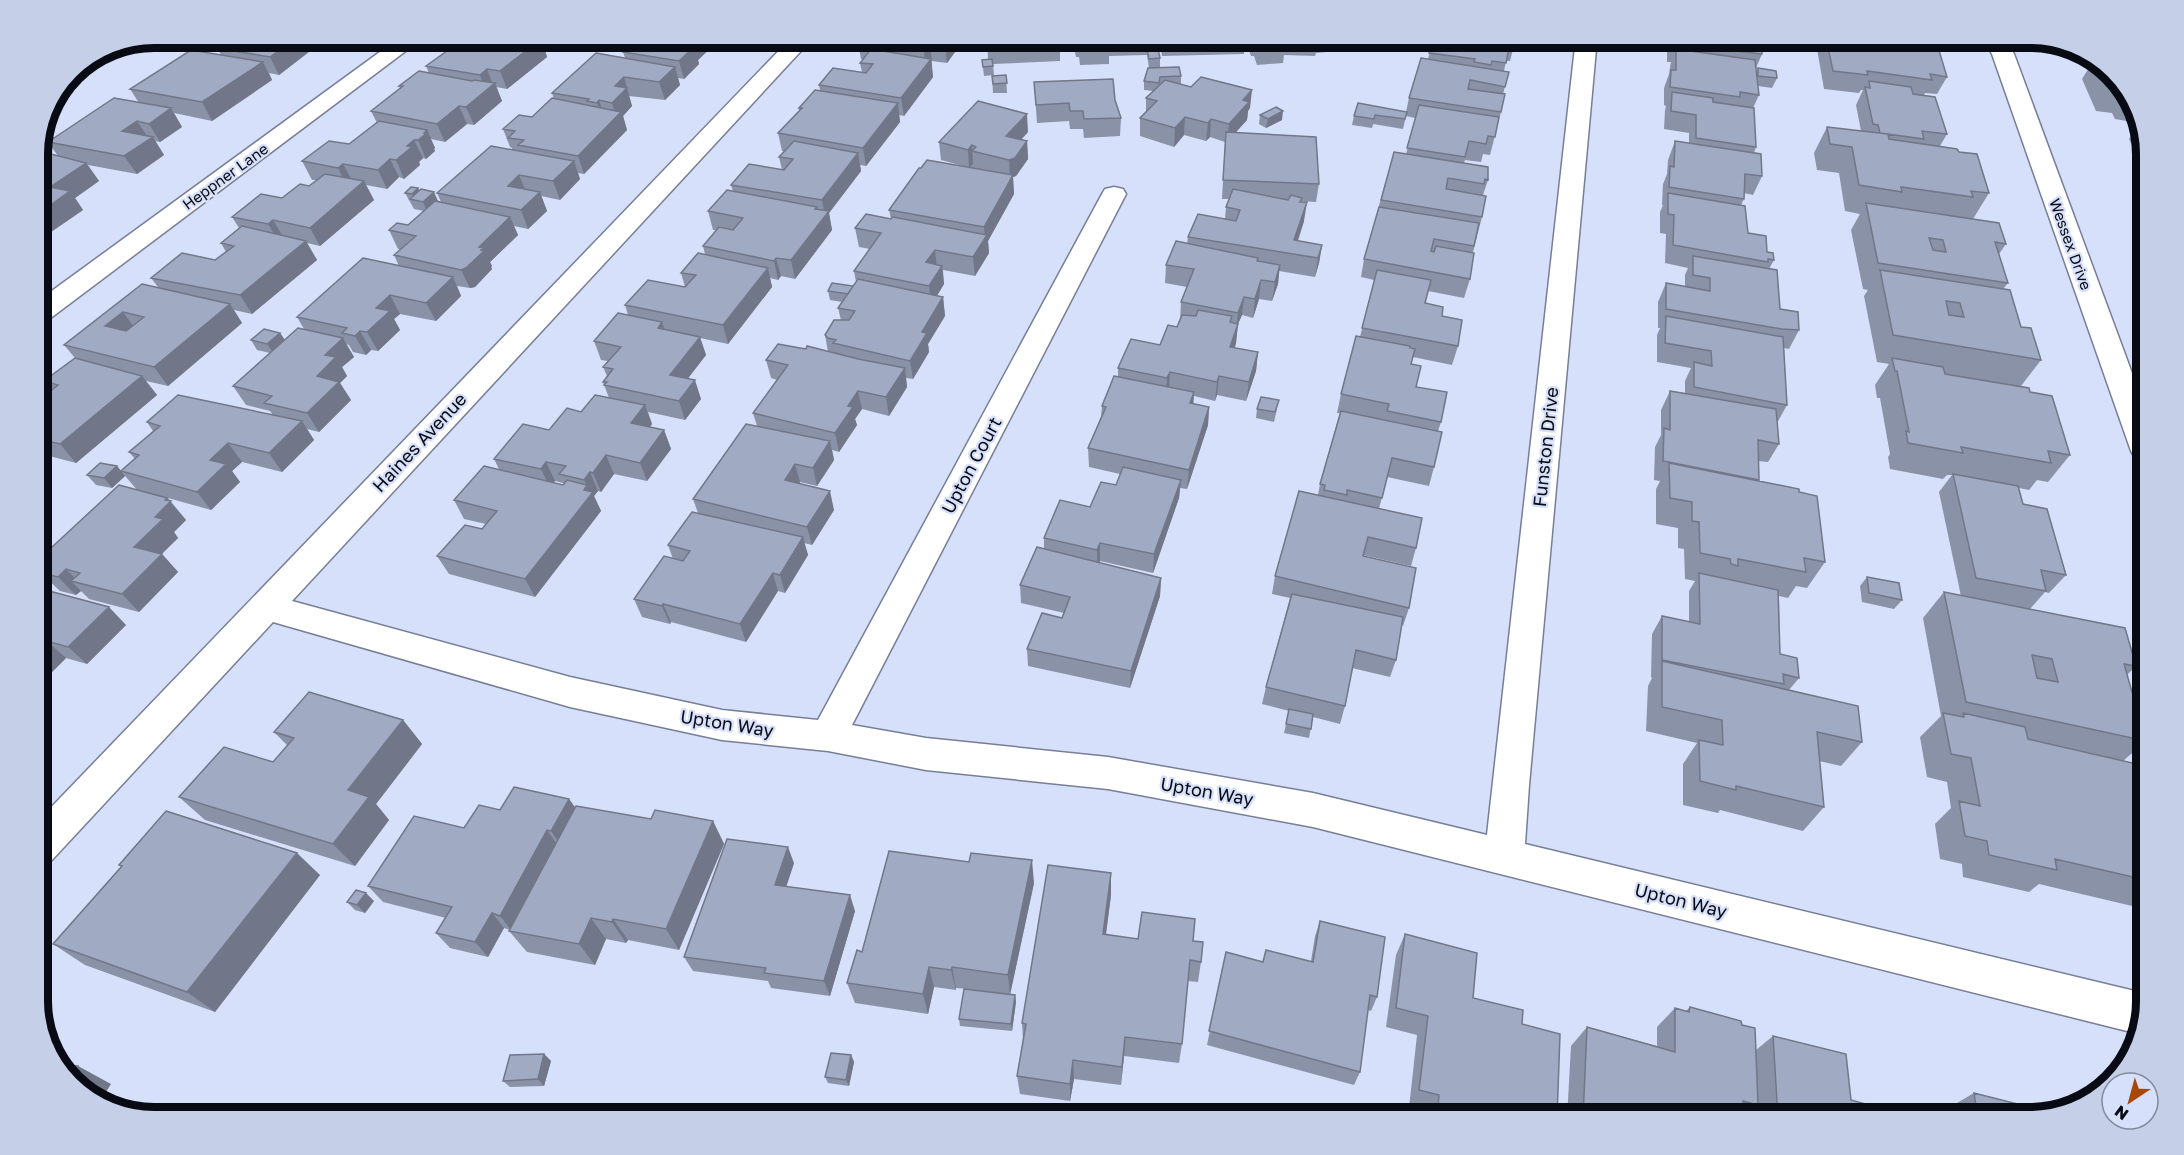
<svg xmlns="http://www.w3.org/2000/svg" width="2184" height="1155" viewBox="0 0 2184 1155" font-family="'Golos Text',sans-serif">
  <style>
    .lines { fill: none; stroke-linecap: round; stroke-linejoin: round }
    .minor-casing { stroke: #777f97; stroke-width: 3 }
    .minor { fill: #fff; fill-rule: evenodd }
    .wall { fill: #8a92a8; fill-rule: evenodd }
    .shaded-wall { fill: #717788 }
    .building { fill: #a1aac3; stroke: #717788; stroke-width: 1.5; fill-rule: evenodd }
    .labels { text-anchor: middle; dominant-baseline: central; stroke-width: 4.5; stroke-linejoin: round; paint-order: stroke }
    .far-street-label { font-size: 15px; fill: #080b13; stroke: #d6e0fa }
    .street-label { font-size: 18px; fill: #080b13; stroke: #d6e0fa }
    .rim { fill: none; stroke: #080b13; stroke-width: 8 }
  </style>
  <rect width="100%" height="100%" fill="#d6e0fa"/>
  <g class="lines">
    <g class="minor-casing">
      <path id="minor" d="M399 38H423L48 320 38 322V301Z
        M791 38H813L292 601 570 677 722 710 818 720 1102 194 1105 189 1114 187 1123 189 1126 194 852 725 926 738 1108 757 1313 793 1487 835 1576 38H1597L1529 785 1525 844 2143 993 2146 994 2139 1034 1313 827 1108 789 926 770 828 751 722 740 570 707 273 622 52 860 38 866V821Z
        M1983 38H2004L2014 54 2146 411V461L2135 458 2131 451 1992 54Z"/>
    </g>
    <use href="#minor" class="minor"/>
  </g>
  <path class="wall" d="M226 38H327L279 75 269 73 272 80 212 121 174 113 182 127 160 142 155 141 164 155 137 174 88 165 99 181 75 198 83 210 51 232 38 229V155L58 156 48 142 139 103 130 89 221 55 217 48 228 41Z
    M465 38H563L547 51 545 50 547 57 507 89 496 87 502 101 474 125 467 124 445 142 431 139 435 148 434 149 435 151 426 159 423 158 419 162 420 165 404 179 399 177 387 189 366 185 374 200 320 246 307 243 317 260 252 314 234 310 242 323 168 386 146 381 157 395 76 463 38 453V399L39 400 51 390 44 381 75 358 64 345 158 287 151 278 215 260 226 252 221 243 239 228 232 217 282 198 309 186 316 180H312L302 161 349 144 377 123 371 111 400 88 399 86 429 73 426 66Z
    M630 38H717L718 41 698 60 699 64 684 79 678 78 680 85 665 100 629 96 632 106 623 116 627 130 584 174 578 173 580 179 560 200 541 196 547 211 528 229 514 226 518 235 490 262 492 266 491 267 492 269 475 287 470 288 457 286 461 296 436 321 400 314 394 319 400 330 378 351 371 350 366 355 353 352 349 345 346 344 354 357 342 367 347 376 340 383 351 400 319 432 307 429 314 440 282 472 242 462 232 471 240 482 211 510 168 498 186 520 174 532 178 538 162 554 178 572 139 612 89 599 81 591 76 595 60 591 41 573 45 570 38 562V560L137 490 121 471 135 459 129 452 153 431 147 422 273 415 270 411 246 405 233 386 270 353 257 350 251 340 280 333 285 340 304 329 297 317 399 266 394 255 401 250 398 249 389 230 408 225 424 211 414 209 405 193 418 188 419 191 441 202 437 193 512 149V148L510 147 503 129 532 117 554 99 552 93 625 58 623 52 632 43Z
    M862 38H960V45L947 63 932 61 931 62 933 77 904 116 899 115 900 122 866 166 860 165 861 171 829 213 832 230 795 279 781 276 778 280 770 278 772 287 728 344 700 338 706 355 688 378 701 399 685 420 648 412 652 424 650 427 664 430 671 449 647 481 614 474 601 492 598 491 594 496 601 511 535 597 449 574 437 556 482 529 486 524 464 519 454 500 499 469 494 459 609 398 603 382 607 376 603 367 608 361 601 360 594 341 628 315 625 305 685 287 681 273 705 254 703 246 716 230H713L708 211 733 191 731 185 782 170 779 157 784 151H782L778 133 799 111V108L820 90 819 85 862 72 860 63 863 60 861 59 858 42ZM555 481 563 483 564 484 563 485 553 483Z
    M987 38H1064V52H1060V61L993 64 994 75 984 76 982 60 988 59Z
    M1072 38H1152V49L1160 58V67L1149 68 1147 55 1109 56V64L1080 65 1079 57H1076Z
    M1159 38H1330L1327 52 1316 53 1315 56 1284 55 1283 63 1257 65 1254 56H1251L1245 40 1244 54 1162 56Z
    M1331 38H1398L1396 49 1336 52Z
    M1433 38H1516L1510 61H1506L1504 71 1509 72 1503 94 1501 112 1490 155 1483 154 1481 162 1465 160 1464 163 1488 180 1483 195 1482 217 1473 252 1470 279 1464 298 1428 291 1425 303 1442 316 1458 346 1452 365 1413 357 1411 364 1416 387 1441 422 1438 431 1434 467 1429 486 1387 477 1379 509 1416 548 1411 566 1363 555 1409 608 1403 626 1402 625 1396 660 1390 677 1352 668 1345 706 1340 724 1313 717 1309 738 1284 733 1289 711 1262 704 1266 687 1290 598 1272 594 1275 576 1318 495 1320 484 1340 413H1337L1341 394 1360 337 1374 280 1361 277 1364 259 1394 152 1406 154 1415 118 1406 116 1403 129 1373 124 1372 128 1352 125 1354 116 1406 112 1409 98 1428 59Z
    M1670 38H1756L1754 42 1762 54 1756 68V72L1758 68 1777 78 1772 88 1758 86 1759 95 1753 108 1756 147 1754 153 1762 176 1753 195 1744 193V199L1741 205 1748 233 1767 252 1774 260 1769 269 1780 309 1799 330 1789 349 1784 348 1787 405 1777 423 1779 444 1768 462 1758 461V481L1799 492 1825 562 1807 588 1796 586 1788 598 1779 596 1780 654 1799 678 1789 690 1862 742 1841 766 1819 761 1824 807 1803 831 1720 810 1718 813 1683 805V764L1697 743 1646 731 1648 686 1652 678 1651 677 1652 634 1662 616 1689 622V591L1695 581 1685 579 1684 549 1678 548V528L1656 524V489L1660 481 1654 480 1655 447 1661 435V410L1670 391 1685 393V381L1691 368 1657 362V335L1660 328H1658V302L1666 283 1685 287V275L1688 268 1665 263 1666 234 1660 233V212L1663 205H1662L1663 184 1667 174 1668 160 1675 141 1689 143V133L1664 129 1665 110 1666 106 1664 105V88L1669 74 1670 67 1671 62H1667V45Z
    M1819 38H1916L1914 41 1926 46 1947 77 1937 94 1925 93 1924 95 1947 134 1940 146 1959 152 1989 193 1973 219 2006 244 1999 254 2008 283 2003 289 2021 327 2041 360 2021 386 2030 392 2070 455 2048 482 2037 480 2029 490 2019 488 2023 504 2066 575 2049 593 2045 592 2030 609 2136 666 2127 675 2146 741 2123 761 2146 773V908L2145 909 2039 884 2029 892 1963 877 1962 864 1940 859 1935 824 1951 808 1947 782 1927 777 1920 737 1941 716 1923 618 1944 592 1961 596 1939 492 1952 475H1947L1943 479 1890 469 1888 457 1890 454 1880 398H1877L1875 385 1889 364 1877 362 1864 296 1868 290 1863 289 1851 230 1860 214 1845 211 1839 173 1817 170 1814 153 1827 127 1861 131 1856 105 1863 90H1861L1859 93 1824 89 1816 43Z
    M2065 46 2082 50 2093 59H2088L2086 56 2071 55Z
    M2094 60 2127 90 2138 123 2115 119 2112 113 2096 111 2082 79Z
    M1148 68 1181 76V84L1250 108 1248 111 1247 120 1236 132 1319 184 1316 202 1301 201 1304 221 1298 241 1322 245 1319 263 1315 277 1279 271 1278 284 1272 301 1259 299 1253 318 1242 315 1238 324 1236 343 1235 348 1258 352 1256 371 1246 401 1217 395 1215 401 1194 396 1193 404 1209 407 1208 425 1187 489 1180 488 1179 498 1153 573 1100 561 1099 563 1161 578 1160 596 1130 688 1028 666 1027 649 1062 618 1064 613 1021 603 1020 585 1044 549V538L1090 507 1116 485 1120 474 1089 467 1088 448 1101 417 1102 406 1118 377V368L1160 345 1177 327 1180 321 1181 302 1187 287 1165 283 1166 265 1187 244 1188 237 1225 219 1226 207 1229 199H1222L1225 142 1210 137 1206 141 1184 135 1174 147 1140 136V118L1146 113V98L1153 91 1144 90V81Z
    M1006 75 1007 93H993L992 76Z
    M1034 82 1115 100 1121 118 1120 136 1084 138 1083 129H1070L1069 121 1037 123Z
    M1260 115 1282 120 1266 128 1259 124Z
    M2139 125 2146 147V176L2129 139Z
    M1028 132 1021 140 1027 141 1028 159 1016 176 1013 177 1014 194 988 241 989 253 975 276 943 270 944 284 937 296 943 297 945 316 928 344 929 352 913 379 906 378 907 387 889 416 862 409 855 419 857 425 839 452 832 450 834 460 817 486 800 482 799 484 834 510 812 545 804 543 808 555 785 593 778 591 746 642 671 622 670 624 642 617 634 599 673 559 668 545 698 513 693 499 757 426 753 413 777 380 771 378 766 360 800 348 828 352 825 335 841 320 838 308 842 302 830 300 828 291 853 286 856 282 854 271 870 249 859 247 855 228 891 219 889 210 921 168 967 167 941 160 939 142Z
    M1257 409H1277L1274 422 1256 418Z
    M117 466 125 476 112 488 96 485 87 475Z
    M1867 577 1902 600 1894 609 1862 602 1860 586Z
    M38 588 126 625 87 664 66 658 51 673 38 669Z
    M403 720 422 744 376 804 389 820 355 866 205 820 179 797 273 762 287 745 274 732Z
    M569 799 575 807 651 819 713 821 724 844 679 950 628 940 626 943 606 939 595 965 527 952 509 931 510 930 504 928 488 957 450 948 436 933 446 918 383 902 368 886 464 828 500 810Z
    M794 863 786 886 855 911 830 996 771 988 768 981 693 971 684 957Z
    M119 865 320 875 215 1012 85 965 53 944 121 867Z
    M1034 883 1010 994 1015 995 1016 1002 1012 1031 960 1026 959 1019 968 989 956 988V990L934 987 928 1014 855 1003 847 983 862 952Z
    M1111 895 1106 935 1138 939 1193 941 1201 962 1198 982 1188 981 1182 1044 1179 1063 1124 1056 1121 1085 1074 1079 1070 1101 1020 1094 1017 1076 1023 1040 1022 1023Z
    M374 901 365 913 355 910 347 902Z
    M1320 921 1377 997 1371 1011 1368 1010 1360 1072 1354 1085 1207 1045 1226 952 1263 962 1311 961 1315 936Z
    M1405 934 1473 998 1522 1024 1557 1118H1427L1428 1113 1409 1108 1417 1035 1386 1027 1396 955Z
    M1690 1007 1742 1025 1756 1050 1773 1036 1851 1100 1888 1118H1754V1108L1743 1118H1567L1571 1046 1587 1027 1657 1046V1027L1675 1008 1686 1011Z
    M544 1054 551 1061 544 1086 510 1087 503 1081Z
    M851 1055 854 1062 849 1086 828 1083 825 1077Z
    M1974 1093 2030 1118H1946L1945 1110Z"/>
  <path class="shaded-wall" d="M296 38H327L279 75 270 57Z
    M543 38H563L547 51Z
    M699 38H717L718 41 698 60 699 64 684 79 679 61 691 46Z
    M946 38H960V45L947 63 945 45Z
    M541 39 547 57 507 89 500 71Z
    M930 43 933 77 904 116 901 98 925 66 924 51Z
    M263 62 272 80 212 121 202 102Z
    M675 67 680 85 665 100 659 82Z
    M487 69 493 85 495 83 502 101 474 125 466 107 486 91 480 75Z
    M624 77 632 106 623 116 627 130 584 174 578 156 616 117 612 103 615 86Z
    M1252 90 1250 108 1248 111 1247 120 1227 142 1229 124 1243 100Z
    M599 100 605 118 603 121 597 103Z
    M898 103 900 122 866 166 863 148Z
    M459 106 467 124 445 142 437 124Z
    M171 108 182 127 160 142 149 124Z
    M1283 111 1282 120 1266 128 1268 119Z
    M1027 114 1028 132 1007 154 1006 136Z
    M1185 117 1184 135 1174 147 1175 128Z
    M1211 119 1210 137 1206 141 1208 123Z
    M137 121 149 139 153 137 164 155 137 174 124 156 122 131Z
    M427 130 435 148 434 149 435 151 426 159 418 140Z
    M414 140 423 158 419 162 420 165 404 179 396 160 407 146Z
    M1027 141 1028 159 1016 176 1013 177 1014 194 988 241 989 253 975 276 973 257 985 239 984 227 1010 179 1009 160Z
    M972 145 973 164 969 168 968 150Z
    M858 153 861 171 829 213 832 230 795 279 791 260 815 209 817 207 820 223 825 216 822 200Z
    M390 159 399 177 387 189 378 170Z
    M574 161 580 179 560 200 553 181Z
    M86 163 99 181 75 198 83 210 51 232 38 214 50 187Z
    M343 164 353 182 347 187 338 168Z
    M519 175 527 194 508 186Z
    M364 181 374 200 320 246 310 228Z
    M418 188 423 198 416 200 412 194Z
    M434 192 438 201 427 211 423 202Z
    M540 192 547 211 528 229 521 210Z
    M1307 202 1304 221 1293 254 1294 240Z
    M510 217 518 235 490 262 492 266 491 267 492 269 475 287 470 288 461 270 479 247Z
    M273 220 284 238 279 242 268 224Z
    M38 231 44 239 38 243Z
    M306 241 317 260 252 314 240 295Z
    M1322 245 1319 263 1315 277 1318 258Z
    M935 250 937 269 926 262Z
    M776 258 781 276 778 280 774 261Z
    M1280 265 1278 284 1272 301 1275 282Z
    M942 266 944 284 931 305 929 286Z
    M768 268 772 287 728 344 723 325Z
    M453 277 461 296 436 321 426 303Z
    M1261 280 1259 299 1253 318 1255 299Z
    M390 295 400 314 394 319 400 330 378 351 367 332 376 308Z
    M943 297 945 316 928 344 929 352 913 379 910 361 922 332Z
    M1244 297 1242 315 1238 324 1236 343 1228 366 1230 347 1236 331 1238 313Z
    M230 304 242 323 168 386 154 367Z
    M123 312 137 331 119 345 105 326Z
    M662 322 668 341 658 328Z
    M360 331 371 350 366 355 355 336Z
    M280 333 286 342 274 354 267 344Z
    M700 337 706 355 676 394 670 375Z
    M343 338 354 357 342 367 347 376 340 383 351 400 319 432 307 413 317 376 325 355Z
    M1258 352 1256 371 1246 401 1249 382Z
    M905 368 907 387 889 416 886 397Z
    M1170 372 1169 391 1166 397 1167 378Z
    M142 376 157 395 76 463 60 444Z
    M1219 376 1217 395 1215 401 1217 382Z
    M695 380 701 399 685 420 679 401Z
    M858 391 862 409 855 419 857 425 839 452 835 433 848 406Z
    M1194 392 1193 411 1190 403Z
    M645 405 652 424 639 442 631 423Z
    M1209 407 1208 425 1187 489 1189 470Z
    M302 421 314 440 282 472 269 453Z
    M664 430 671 449 647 481 640 463Z
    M830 441 834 460 817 486 813 468Z
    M228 443 242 462 232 471 240 482 211 510 197 492 210 460Z
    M606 455 614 474 601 492 593 473Z
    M38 462 45 470 38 477Z
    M546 462 555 481 550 488 541 469Z
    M795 464 800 482 790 499 785 480Z
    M117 466 125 476 112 488 104 478Z
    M590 472 598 491 594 496 601 511 535 597 525 579 587 486 584 480Z
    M1181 480 1179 498 1153 573 1154 554Z
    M830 491 834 510 812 545 807 527Z
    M167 498 186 520 174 532 178 538 150 565 134 547Z
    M803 537 808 555 785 593 780 575Z
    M1100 543V561L1097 569V550Z
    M162 554 178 572 139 612 122 594Z
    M66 569 80 583 71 581 81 591 76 595 58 577Z
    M773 573 778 591 746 642 740 624Z
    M1161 578 1160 596 1130 688 1131 671Z
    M663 604 671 622 670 624 662 606Z
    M109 607 126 625 87 664 68 647Z
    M47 641 66 658 51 673 38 660V649Z
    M403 720 422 744 376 804 389 820 355 866 333 844 348 790Z
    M569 799 580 815 562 847 551 831Z
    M713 821 724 844 679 950 666 929Z
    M547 830 558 846 512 931 500 916Z
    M788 847 794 863 782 900 775 885Z
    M297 853 320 875 215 1012 187 992Z
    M1032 860 1034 883 1010 995 1008 975Z
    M1111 873V895L1103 955V934Z
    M366 893 374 901 365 913 357 905Z
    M850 895 855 911 830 996 824 981Z
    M492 913 504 928 488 957 475 942Z
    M591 918 606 939 595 965 579 944Z
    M613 919 628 940 626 943 612 922Z
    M929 967 934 987 928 1014 923 994Z
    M952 967 956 988V990L951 970Z
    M1015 995 1016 1002 1012 1031 1011 1024Z
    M1125 1037 1124 1056 1121 1085 1122 1067Z
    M544 1054 551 1061 544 1086 538 1079Z
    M851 1055 854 1062 849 1086 846 1080Z
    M1073 1060 1074 1079 1070 1101V1084Z
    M78 1066 111 1084 99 1103 70 1077Z"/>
  <path class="building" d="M234 38H296L270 57 217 48Z
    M465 38H529L541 39 500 71 487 69 480 75 426 66Z
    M637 38H699L691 46H695L679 61 623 52Z
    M862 38H951L945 45 930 43 924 51 858 42Z
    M987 38H1059L1060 44 987 46Z
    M1075 38H1137L1107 39 1109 46 1080 47 1079 39 1076 40Z
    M1252 38H1281L1285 46 1259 47 1255 38Z
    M1292 38H1317L1318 39Z
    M1433 38H1516L1515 44 1510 43 1506 63 1492 61 1491 65 1474 62 1475 59 1429 53Z
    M1674 38H1746L1747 41 1761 43 1762 54 1674 44Z
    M1826 38H1884L1925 43 1926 46 1938 47 1947 77 1930 74 1932 80 1867 71 1868 75 1833 71Z
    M871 49 931 59 901 98 819 85 833 68 866 73 873 64 860 63Z
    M1147 49H1158L1160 58 1149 59Z
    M1676 49 1755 60 1759 95 1740 92V97L1670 87 1671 70H1676Z
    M191 50 263 62 202 102 130 89Z
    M596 53 675 67 659 82 624 77 615 86 627 88 612 103 599 100 597 103 587 101 589 99 552 93Z
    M1421 58 1509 72 1505 87 1470 80 1468 89 1505 94 1501 112 1409 98Z
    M992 59 993 66 983 67 982 60Z
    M1179 67 1181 76 1160 77 1159 83 1144 81 1148 68Z
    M1758 68 1776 71 1777 78 1758 76Z
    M419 71 472 81 474 80 495 83 466 107 459 106 437 124 371 111 403 86H399Z
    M2106 71 2124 87 2113 85Z
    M1006 75 1007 83 993 84 992 76Z
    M1201 77 1252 90 1243 100 1249 102 1229 124 1211 119 1208 123 1185 117 1175 128 1140 118 1157 101 1146 98 1165 80 1191 87Z
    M1113 79 1115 100 1121 118 1084 119 1083 111H1070L1069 103 1036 105 1034 82Z
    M1869 81 1911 87 1913 94 1935 97 1947 134 1922 131 1924 139 1880 133 1878 125 1873 124 1865 87 1870 88Z
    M815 90 898 103 863 148 778 133 802 108H799Z
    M1672 92 1713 98V102L1754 108 1756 147 1696 138V115L1671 111Z
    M114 98 171 108 149 124 137 121 122 131 153 137 124 156 48 142Z
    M552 98 621 112 578 156 518 145 524 140 508 138 515 131 503 129 519 115 532 117Z
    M978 101 1027 114 1006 136 1027 141 1015 158 1009 160 972 151 976 147 972 145 968 150 939 142Z
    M1358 103 1407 112 1405 119 1375 115 1374 119 1354 116Z
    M1419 105 1499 117 1495 137 1488 136 1486 144 1469 141 1465 157 1407 148Z
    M1276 107 1283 111 1268 119 1260 115Z
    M379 121 427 130 424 133H427L418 140H414L407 146 412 147 396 160 390 159 378 170 343 164 338 168 302 161 329 141 349 144Z
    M1827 127 1888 134 1889 139 1957 149 1959 152 1977 154 1989 193 1971 191 1973 197 1901 187 1902 192 1859 185 1852 147 1830 144Z
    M1226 132 1316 137 1319 184 1223 180Z
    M794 141 858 153 822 200 731 185 749 164 784 170 793 159 779 157Z
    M1675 141 1761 154 1762 176 1745 174 1744 199 1669 187 1670 166 1674 167Z
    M491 146 574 161 553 181 519 175 508 186 540 192 521 210 437 193Z
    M43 152 86 163 50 187 70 191 38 214V155Z
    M1394 152 1488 167V180L1485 179 1484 184 1448 178 1446 189 1486 196 1482 217 1381 200Z
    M927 160 1013 175 984 227 889 210 919 168H921Z
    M325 174 364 181 310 228 273 220 268 224 232 217 261 194 282 198 300 184 309 186Z
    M411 187 418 188 412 194 405 193Z
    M421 189 434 192 423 202 410 199Z
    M1233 189 1288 200 1291 195 1302 198 1300 202H1307L1294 240 1322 245 1318 258 1188 237 1198 214 1236 221 1240 210 1226 207Z
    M727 190 817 207 815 209 829 211 791 260 776 258 774 261 703 246 719 227 733 230 743 218 708 211Z
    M1668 193 1745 206 1748 233 1766 236 1767 252 1773 253 1774 260 1768 259V262L1673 245 1674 215 1668 214Z
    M435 201 510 217 479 247 484 248 481 250 484 251 466 268 461 270 394 255 416 236 389 230 397 223 408 225Z
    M1866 203 1999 223 2006 244 1995 242 2008 283 1878 263ZM1929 238 1943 240 1946 252 1933 250Z
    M1379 207 1479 223 1474 246 1434 239 1431 251 1434 252 1436 246 1474 253 1470 279 1364 259Z
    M866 214 891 219 893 217 987 235 973 257 935 250 926 262 942 266 929 286 854 271 881 233 855 228Z
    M242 226 306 241 240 295 151 278 182 253 215 260 234 246 221 243Z
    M1176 241 1258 258 1257 261 1280 265 1275 282 1261 280 1255 299 1244 297 1238 313 1181 302 1194 269 1166 265Z
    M698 253 768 268 723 325 625 305 648 280 685 287 696 275 681 273Z
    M1693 256 1777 270 1780 309 1798 312 1799 330 1782 329 1666 309V283L1710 291V278L1693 275Z
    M363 258 453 277 426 303 390 295 376 308 390 311 367 332 360 331 355 336 342 333 347 328 297 317Z
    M1377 270 1431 280 1425 303 1443 307 1442 316 1462 320 1458 346 1362 328Z
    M1880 270 2010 290 2021 327 2031 328 2041 360 1893 335ZM1946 301 1960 303 1964 317 1949 315Z
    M858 279 943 297 922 332 927 333 910 361 833 343 836 340 828 338 825 335 834 320H849L855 311 838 308Z
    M832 283 853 286 848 294 828 291Z
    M142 284 230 304 154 367 64 345ZM123 312 144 317 126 331 105 326Z
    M1198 310 1232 316 1230 322 1238 324 1230 347 1258 352 1249 382 1219 376 1217 382 1170 372 1167 378 1118 368 1131 339 1160 345 1168 325 1177 327 1182 315 1196 316Z
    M618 313 662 322 658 328 700 337 670 375 695 380 679 401 604 385 607 382H603L613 369 603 367 621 347 594 341Z
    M1666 316 1783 337 1787 405 1694 387V362L1712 366 1711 351 1665 343Z
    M298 328 343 338 325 355 336 357 317 376 339 382 307 413 264 403 272 396 233 386Z
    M264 329 280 333 267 344 251 340Z
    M1356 336 1410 346V348L1415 349 1411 364 1421 366 1416 387 1447 392 1441 422 1387 411 1389 404 1341 394Z
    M778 344 800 348 806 349 807 346 858 359 905 368 886 397 858 391 848 406 853 407 835 433 753 413 788 365 766 360Z
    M75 358 142 376 60 444 38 439V399L39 400 58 385 44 381Z
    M1892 358 1943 367 1945 374 2029 388 2030 392 2052 396 2070 455 2048 451 2051 463 1961 447 1963 453 1908 443 1906 431 1909 432 1897 371H1895Z
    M1114 376 1194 392 1190 403 1209 407 1189 470 1088 448 1106 407 1102 406Z
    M1670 391 1776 409 1779 444 1758 440 1759 480 1663 461 1664 428 1670 430Z
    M178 395 302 421 269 453 228 443 210 460 226 464 197 492 121 471 139 455 129 452 160 426 147 422Z
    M595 395 645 405 631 423 664 430 640 463 606 455 593 473 590 472 584 480 559 474 566 466 546 462 541 469 494 459 523 424 549 430 567 408 581 412Z
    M1261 397 1279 400 1275 412 1257 409Z
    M1341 411 1442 432 1434 467 1392 458 1382 498 1347 490V495L1324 490 1325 485 1320 484Z
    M746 424 830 441 813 468 795 464 785 480 830 491 807 527 693 499Z
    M100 463 117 466 104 478 87 475Z
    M1669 463 1799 489V492L1817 496 1825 562 1804 558 1806 572 1738 559V566L1731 564 1730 559 1700 553 1699 522 1692 521V502L1670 498Z
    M484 466 563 485 567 480 587 485 584 490 593 492 525 579 437 556 465 525 482 529 497 511 454 500Z
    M1123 467 1181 480 1154 554 1100 543 1097 550 1044 538 1060 500 1090 507 1101 482 1116 485Z
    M1953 474 2018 486 2023 504 2047 509 2066 575 2041 570 2046 591 1976 578Z
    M119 485 167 498 165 500 171 501 155 517 163 519 134 547 162 554 122 594 71 581 80 573 66 569 58 577 41 573 50 565 38 561V560Z
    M1299 491 1422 518 1416 548 1368 537 1363 556 1416 568 1409 608 1275 576Z
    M692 512 803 537 780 575 773 573 740 624 663 604 662 606 634 599 664 556 683 561 690 551 668 545Z
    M1037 547 1161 578 1131 671 1027 649 1042 613 1062 618 1070 597 1020 585Z
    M1699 573 1778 590 1780 654 1797 658 1799 678 1783 674 1784 684 1662 660V616L1700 624Z
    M1867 577 1899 583 1902 600 1869 593Z
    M38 588 109 607 68 647 47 641 38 649Z
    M1944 592 2125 628 2136 666 2124 664 2146 741 1966 702ZM2032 655 2052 659 2058 682 2037 678Z
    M1292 594 1403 617 1396 660 1356 650 1345 706 1266 687Z
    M1662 661 1858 706 1862 742 1817 732 1824 807 1736 786V790L1700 781 1699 740 1723 745 1722 720 1662 707Z
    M309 692 403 720 348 790 369 797 333 844 179 797 224 747 273 762 294 738 274 732Z
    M1289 709 1313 714 1311 729 1286 724Z
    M1943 713 1964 717 1963 713 2025 727 2028 739 2141 765 2144 772 2146 773V880L2055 859 2057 870 1989 855 1987 841 1965 836 1959 801 1980 806 1971 758 1951 754Z
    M514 787 569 799 551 831 547 830 500 916 492 913 475 942 436 933 452 907 368 886 414 816 464 828 479 805 500 810Z
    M576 806 651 819 655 810 713 821 666 929 613 919 612 922 591 918 579 944 509 931Z
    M166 811 297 853 187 992 53 944 122 866 119 865Z
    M727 839 788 847 775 885 850 895 824 981 764 973 766 968 684 957Z
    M889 851 969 862 971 853 1032 860 1008 975 952 967 951 970 929 967 923 994 847 983 857 950 862 952Z
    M1048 865 1111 873 1103 934 1138 939 1142 912 1195 919 1193 941 1203 942 1201 962 1190 960 1182 1044 1125 1037 1122 1067 1073 1060 1070 1084 1017 1076 1026 1024 1022 1023Z
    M356 890 366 893 357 905 347 902Z
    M1320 921 1385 937 1377 997 1370 995 1360 1072 1209 1031 1226 952 1263 962 1266 950 1313 962Z
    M1405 934 1477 953 1473 998 1523 1010 1522 1024 1560 1034 1557 1118H1515L1502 1114V1118H1437L1439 1095 1419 1090 1428 1016 1396 1008Z
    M964 989 1015 995 1011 1024 959 1019Z
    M1690 1007 1741 1021 1742 1025 1755 1028 1758 1105 1743 1101V1118H1583L1587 1027 1675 1052V1008L1689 1012Z
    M1773 1036 1846 1054 1851 1100 1887 1110 1888 1118H1778Z
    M831 1053 851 1055 846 1080 825 1077Z
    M544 1054 538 1079 503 1081 510 1055Z
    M56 1063 78 1066 70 1077 57 1065Z
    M1974 1093 2049 1112 2030 1118H1978Z
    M486 1108 576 1115V1118H482Z
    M161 1111 207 1115 205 1118H157Z"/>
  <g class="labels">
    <g class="far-street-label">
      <text transform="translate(225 176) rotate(-36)">Heppner Lane</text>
      <text transform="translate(2071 244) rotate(70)">Wessex Drive</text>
    </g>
    <g class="street-label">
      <text transform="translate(419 442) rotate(-47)">Haines Avenue</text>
      <text transform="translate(1545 447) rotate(-84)">Funston Drive</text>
      <text transform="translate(971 465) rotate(-62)">Upton Court</text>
      <text transform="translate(727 723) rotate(9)">Upton Way</text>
      <text transform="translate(1207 791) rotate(10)">Upton Way</text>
      <text transform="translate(1681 900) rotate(14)">Upton Way</text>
    </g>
  </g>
  <path d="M0 0H2184V1155H0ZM154 48H2030A106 106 0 0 1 2136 154V1001A106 106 0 0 1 2030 1107H154A106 106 0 0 1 48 1001V154A106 106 0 0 1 154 48Z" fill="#c6cfe8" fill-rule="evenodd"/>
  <path class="rim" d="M154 48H2030A106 106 0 0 1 2136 154V1001A106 106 0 0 1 2030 1107H154A106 106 0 0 1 48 1001V154A106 106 0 0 1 154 48Z"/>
  <g transform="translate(2130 1101) rotate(216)"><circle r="28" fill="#d6e0fa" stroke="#848b9e" stroke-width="1.5"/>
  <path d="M0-4.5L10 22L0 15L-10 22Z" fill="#a94706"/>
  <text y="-9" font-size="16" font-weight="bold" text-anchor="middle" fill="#080b13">N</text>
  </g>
</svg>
